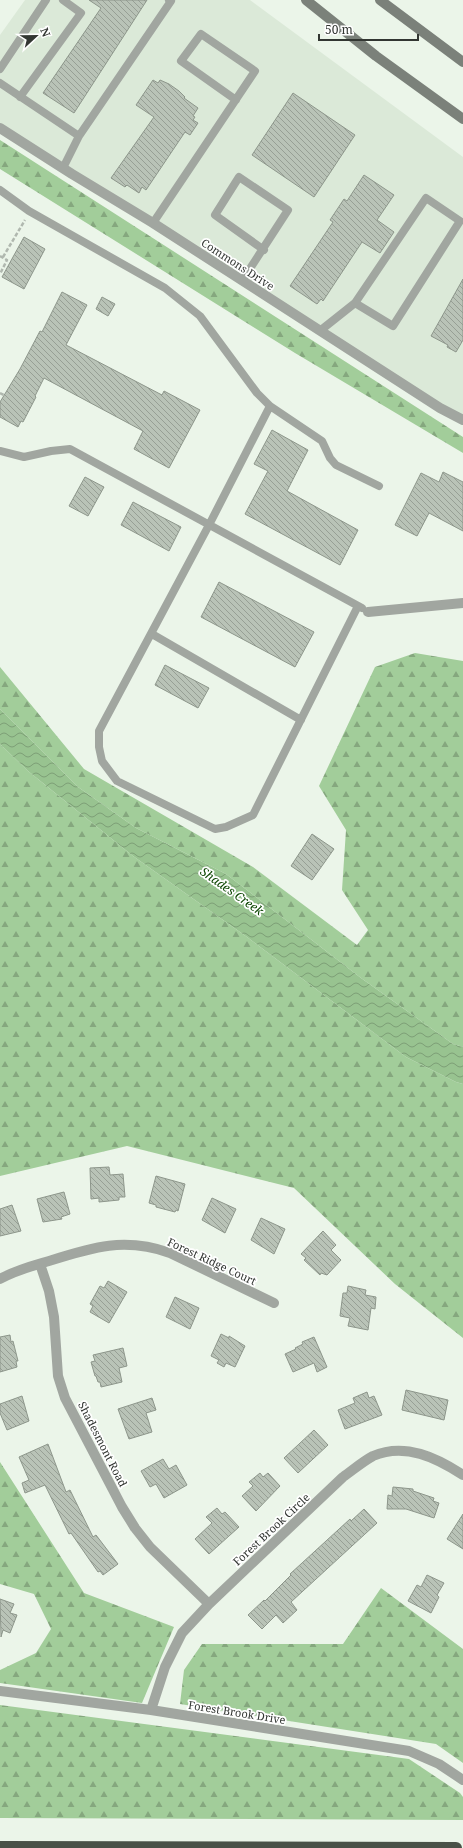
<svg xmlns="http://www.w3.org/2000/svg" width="463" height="1848" viewBox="0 0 463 1848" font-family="'Noto Serif',serif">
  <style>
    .built { fill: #dbe9d8 }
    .forest { fill: url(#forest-firs) }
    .water { fill: url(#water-waves) }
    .building { fill: url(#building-back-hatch); stroke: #8d968b }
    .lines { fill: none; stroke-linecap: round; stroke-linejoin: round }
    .path { stroke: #b0b8af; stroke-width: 2.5; stroke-dasharray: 4 2; stroke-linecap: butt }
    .service { stroke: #a1a6a0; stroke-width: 8 }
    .minor { stroke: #a1a6a0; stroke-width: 10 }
    .secondary { stroke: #7b817a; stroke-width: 10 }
    .motorway { stroke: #495147; stroke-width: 12 }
    .labels { text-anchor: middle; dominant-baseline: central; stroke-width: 3.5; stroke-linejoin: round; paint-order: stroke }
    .street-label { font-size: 11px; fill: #323632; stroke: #fff }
    .water-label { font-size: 12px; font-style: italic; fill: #0b4600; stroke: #fff }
  </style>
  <defs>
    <pattern id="forest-firs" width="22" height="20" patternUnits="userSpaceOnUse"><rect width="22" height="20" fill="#a2cd9a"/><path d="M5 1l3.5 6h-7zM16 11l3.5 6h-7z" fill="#85a77e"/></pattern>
    <pattern id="water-waves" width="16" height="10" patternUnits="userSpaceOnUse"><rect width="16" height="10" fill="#98c390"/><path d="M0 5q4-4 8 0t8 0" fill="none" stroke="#7d9f76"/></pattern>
    <pattern id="building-back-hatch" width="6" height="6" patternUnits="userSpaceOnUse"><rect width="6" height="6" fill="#b9c3b7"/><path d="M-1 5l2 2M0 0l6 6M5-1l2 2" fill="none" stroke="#979f95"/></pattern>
  </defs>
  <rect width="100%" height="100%" fill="#ebf5e9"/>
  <path class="built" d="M25 0H250L463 157V420L0 128V35Z"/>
  <path class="forest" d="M0 140 463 437V453L295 353 0 169Z
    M415 653 463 661V1047L453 1044 361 978 226 874 136 828 78 787 0 709V667L84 769 253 867 357 945 368 930 342 890 346 830 319 786 375 667Z
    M0 744 28 771 133 856 247 937 406 1057 456 1082 463 1084V1338L395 1284 294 1188 127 1146 0 1176Z
    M0 1462 84 1593 174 1627 142 1703 0 1683V1670L36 1653 51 1629 34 1594 0 1584Z
    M381 1588 463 1649V1763L436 1744 180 1704 184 1670 202 1644H343Z
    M0 1705 409 1759 460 1793 463 1797V1820L0 1818Z"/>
  <path class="water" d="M0 709 78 787 136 828 226 874 361 978 453 1044 463 1047V1084L456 1082 406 1057 247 937 133 856 28 771 0 744Z"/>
  <path class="building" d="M89 0H147L74 113 43 93 101 8Z
    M153 80 158 83 160 80 169 84 179 91 185 97 184 98 198 108 193 116 195 117 193 120 198 123 190 135 185 132 146 190 142 187 139 193 127 185 125 187 111 178 154 117 136 105Z
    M293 93 355 135 314 197 252 155Z
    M364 175 394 195 377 220 394 232 380 253 362 242 323 301 321 299 317 304 290 286 333 222 330 220 344 199 347 201Z
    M24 237 45 249 24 289 2 277Z
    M463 279V340L456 352 447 347 448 345 431 336Z
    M62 292 87 305 66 345 162 395 164 391 200 410 169 468 134 449 143 431 44 378 35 396 36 397 23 422 21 421 18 427 0 417V402L20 369 40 331 42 332Z
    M102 297 115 304 108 316 96 309Z
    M272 430 308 450 287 491 358 530 340 565 245 514 268 471 254 464Z
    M443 472 463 482V531L429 513 417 536 395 525 421 473 439 482Z
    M85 477 104 487 88 516 69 506Z
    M133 502 181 527 169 551 121 525Z
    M219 582 314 632 295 667 201 617Z
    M165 665 209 688 198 708 155 685Z
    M312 834 334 849 312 880 291 866Z
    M109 1167 110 1175 123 1174 125 1197H119V1200L99 1202V1198L91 1199 90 1168Z
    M156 1176 185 1184 178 1211 176 1210 175 1212 156 1207V1205L149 1203Z
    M64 1192 70 1214 61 1217 62 1219 43 1222 37 1199Z
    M212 1198 236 1209 225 1233 202 1220Z
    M12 1205 21 1231 0 1236V1209Z
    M261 1218 285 1229 274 1254 251 1240Z
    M323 1231 336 1245 331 1250 341 1260 327 1275 321 1273 320 1275 304 1260 306 1258 301 1254Z
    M108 1281 127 1292 109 1323 90 1312 93 1306 90 1304 100 1286 104 1288Z
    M348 1286 366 1290 365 1295 376 1297 375 1309 371 1308 368 1330 348 1326 350 1318 340 1316 343 1293H347Z
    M175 1297 199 1308 190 1329 166 1317Z
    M221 1334 229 1338V1336L245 1346 235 1367 226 1363 224 1367 217 1363 219 1360 211 1356Z
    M10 1335 11 1342 13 1341 18 1361H16L17 1367 0 1372V1337Z
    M314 1337 327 1367 317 1372 314 1363 293 1372 285 1354 296 1349 295 1348 303 1344 302 1342Z
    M123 1348 127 1366 119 1368 122 1382 101 1387 100 1382H98L96 1376H95L91 1362 95 1361 93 1355Z
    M406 1390 448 1400 444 1420 402 1410Z
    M367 1392 369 1398 374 1396 382 1415 345 1429 338 1410 355 1403 353 1398Z
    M22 1396 29 1421 7 1430 0 1413V1404Z
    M152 1398 156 1410 146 1413 152 1432 129 1439 118 1409Z
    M314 1430 328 1445 298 1473 284 1458Z
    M48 1444 66 1492 70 1490 93 1537 96 1535 118 1564 103 1575 100 1571 98 1572 71 1533 69 1534 45 1485 25 1493 22 1483 29 1480 19 1457Z
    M163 1459 169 1469 176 1465 187 1485 164 1498 156 1484 150 1487 141 1471Z
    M260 1473 263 1477 268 1473 280 1486 256 1511 242 1496 253 1486 249 1482Z
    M393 1487 413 1489V1491L434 1498 433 1501 439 1503 434 1518 406 1509H387L388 1495 392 1496Z
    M217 1508 222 1514 225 1512 239 1527 209 1554 195 1539 212 1523 206 1517Z
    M364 1509 377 1523 291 1602 297 1610 283 1623 276 1615 262 1629 248 1615 264 1600 265 1601 291 1575 290 1574 350 1519 351 1521Z
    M463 1514V1549L447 1539Z
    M427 1575 444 1583 437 1595 439 1597 431 1613 408 1601 417 1585 421 1587Z
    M0 1599 14 1604 10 1613 17 1615 10 1633 3 1630 1 1637Z"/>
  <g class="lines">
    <path class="path" d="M0 256 7 260 0 274
      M3 257 25 220
      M0 393 4 395"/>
    <path class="service" d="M0 69 46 0
      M0 83 79 136 63 168
      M20 97 81 13 63 0
      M79 136 171 1 169 0
      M0 190 29 211 165 288 200 316 257 393 270 406 209 525 99 731V747L102 761 117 781 215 829 226 827 253 815 358 606
      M153 223 255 71 201 34 181 61 236 100
      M242 281 288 210 239 177 215 215 264 250
      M321 330 355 303 426 198 460 221 393 326 355 303
      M270 406 322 441 330 458 336 465 379 486
      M0 451 24 457 51 451 70 449 362 608
      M152 634 301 720"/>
    <path class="minor" d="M0 128 72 174 153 223 440 408 463 420
      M368 612 463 603
      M40 1264 49 1291 54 1317 58 1376 65 1398 122 1507 135 1528 150 1547 209 1604
      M0 1279C16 1270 32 1266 49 1261 93 1247 125 1237 170 1253L274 1303
      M0 1691 151 1710 409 1751 439 1764 463 1780
      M151 1710 165 1667 182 1633 209 1604 343 1477C353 1470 362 1462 373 1456 405 1442 437 1458 463 1475"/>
    <path class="secondary" d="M306 0 376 56 463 119
      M380 0 463 62"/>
    <path class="motorway" d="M0 1847 456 1848"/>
  </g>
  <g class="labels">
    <g class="street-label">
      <text transform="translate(238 264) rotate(33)">Commons Drive</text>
      <text transform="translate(212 1261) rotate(25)">Forest Ridge Court</text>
      <text transform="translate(103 1444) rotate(63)">Shadesmont Road</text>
      <text transform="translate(271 1529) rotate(-43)">Forest Brook Circle</text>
      <text transform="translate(237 1712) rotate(9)">Forest Brook Drive</text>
    </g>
    <g class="water-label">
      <text transform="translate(232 891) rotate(35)">Shades Creek</text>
    </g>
  </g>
  <g transform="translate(36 36) rotate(68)" stroke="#ffffff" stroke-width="3" paint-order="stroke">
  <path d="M0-3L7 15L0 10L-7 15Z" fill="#323632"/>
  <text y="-6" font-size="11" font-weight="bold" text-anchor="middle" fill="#323632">N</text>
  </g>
  <path d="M319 34v6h99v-6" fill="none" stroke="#323632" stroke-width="2"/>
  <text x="325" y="34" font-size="12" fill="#323632" stroke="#ffffff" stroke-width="3" paint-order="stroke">50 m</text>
</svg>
